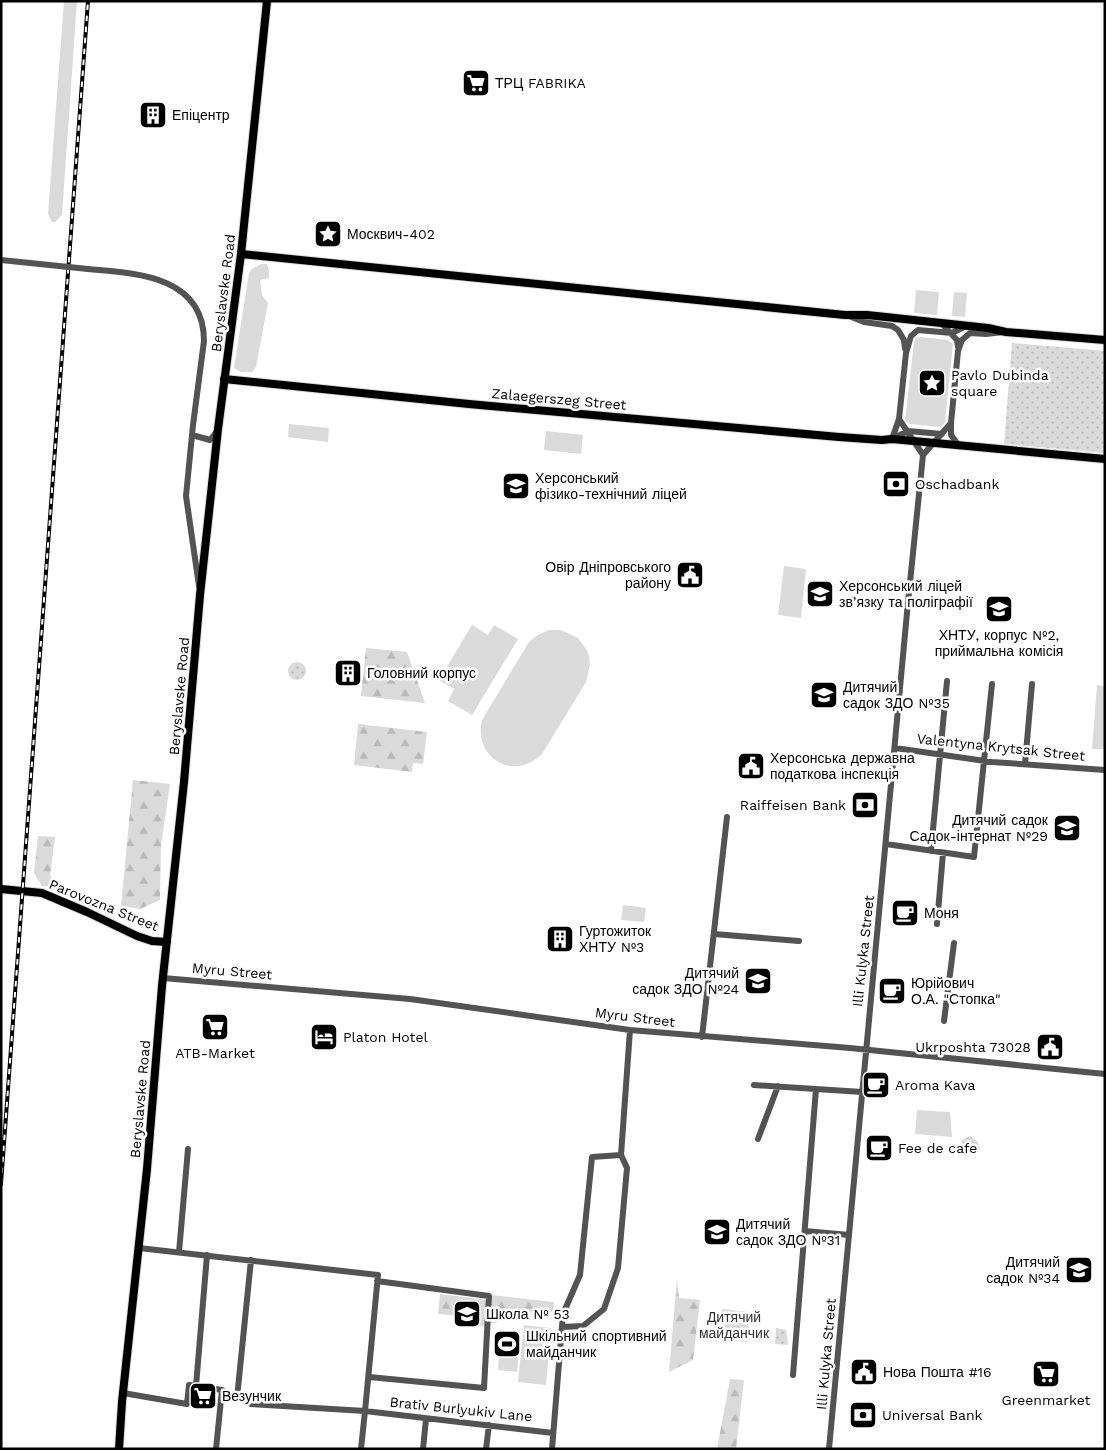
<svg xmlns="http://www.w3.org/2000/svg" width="1106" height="1450" viewBox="0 0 1106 1450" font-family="'Work Sans',sans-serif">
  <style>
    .green { fill: #dadada }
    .forest { fill: url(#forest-firs) }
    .park { fill: url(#park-dots) }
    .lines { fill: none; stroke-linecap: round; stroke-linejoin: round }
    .major-casing { stroke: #dbdbdb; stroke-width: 10 }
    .minor { stroke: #535353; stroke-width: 6 }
    .major { stroke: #000; stroke-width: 8 }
    .rail-casing { stroke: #000; stroke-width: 4 }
    .rail { stroke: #fff; stroke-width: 2; stroke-dasharray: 5.5; stroke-linecap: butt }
    .minor-bridge { stroke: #535353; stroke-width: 6 }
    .labels { text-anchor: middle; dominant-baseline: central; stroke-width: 5; stroke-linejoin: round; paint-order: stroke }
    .poi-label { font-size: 14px; fill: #000; stroke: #fff; text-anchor: start }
    .street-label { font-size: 14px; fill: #000; stroke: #fff }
    .park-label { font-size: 14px; fill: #313131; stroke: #fff }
  </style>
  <defs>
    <pattern id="forest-firs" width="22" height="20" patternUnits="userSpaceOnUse" patternTransform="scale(1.25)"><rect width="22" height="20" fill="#dadada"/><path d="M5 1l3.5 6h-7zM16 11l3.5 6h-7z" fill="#b9b9b9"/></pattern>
    <pattern id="park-dots" width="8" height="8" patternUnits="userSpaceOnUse" patternTransform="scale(1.25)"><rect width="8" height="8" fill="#dadada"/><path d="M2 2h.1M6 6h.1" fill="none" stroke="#b9b9b9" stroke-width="1.8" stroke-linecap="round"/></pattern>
  </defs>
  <rect width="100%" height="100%" fill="#fff"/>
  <path class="green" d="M64 1H77L62 215 55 222H52L48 214Z
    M261 264H267L269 270V278L260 280 262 295 268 303 256 367 252 372H241L234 368 249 273 252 269Z
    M916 290 939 292 937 315 914 313Z
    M954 292 967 293 965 317 952 316Z
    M920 337 948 340 953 344 945 422 941 427 910 424 905 420 914 342 916 338Z
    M289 424 329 428 328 442 288 437Z
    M546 431 583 435 581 454 544 450Z
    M784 566 806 569 801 618 778 615Z
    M472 625 488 635 494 625 518 639 472 715 448 701 454 689 439 680Z
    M549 630H561L578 638 588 652 590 664 586 682 542 754C514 782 473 758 482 720L529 642 538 635Z
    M1097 685 1105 686V749H1092Z
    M623 905 646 908 644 922 621 920Z
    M917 1110 950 1112 952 1137 915 1134Z
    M524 1325 551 1328 546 1385 518 1382Z
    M495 1332 520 1334 517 1372 498 1370 499 1355 493 1354Z"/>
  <path class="forest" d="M366 648 407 652 425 703 361 696Z
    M358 724 427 732 423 764 413 763 412 772 354 765Z
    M133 780 170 784 161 845 160 900 140 909 121 906Z
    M38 836 55 837 50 876 56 879 57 887 42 886 34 873Z
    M677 1279 679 1298 700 1300 693 1360 669 1372Z
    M440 1294 486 1300V1327L476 1325 475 1317 438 1314Z
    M491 1295 554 1302 553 1312H531L491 1324Z
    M730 1379 744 1380 736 1449H717Z"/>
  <path class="park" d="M1012 343 1105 351V453L1004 444Z
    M288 671a9 9 0 1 1 18 0a9 9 0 1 1-18 0Z
    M970 1136 978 1142 980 1150 963 1148 962 1140Z
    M722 1309 750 1312 747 1342 718 1338Z
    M776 1328 786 1330 788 1345 775 1344Z"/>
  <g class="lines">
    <g class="major-casing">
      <path id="major" d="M241 254 845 315H867L988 328 1006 332 1105 340
        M224 379 469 404 839 437 882 440 892 439 1105 459
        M1 889 42 893 87 912 137 936 152 941 167 942
        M119 1449 122 1402 147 1169 162 986 184 782 200 595 218 429 241 254 267 1"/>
    </g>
    <path class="minor" d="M88 269C137 273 204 276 204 341L193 425 186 496 199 586
      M849 316 864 322 892 326 898 330 904 340 905 349
      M942 324 957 340 958 347
      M899 419 923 455
      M192 435 210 440 218 430
      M892 439 899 419 906 353 911 336 918 330 952 333 966 326
      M892 439 908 431 942 434
      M959 446 951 435V423L958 351 962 340 970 333 986 334 1003 332
      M923 455 951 423
      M895 748 992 762 1105 770
      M1025 764 1032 684
      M886 844 974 857 992 684
      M931 851 947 681
      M937 924 943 853
      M714 934 799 941
      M163 978 410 999 630 1030 850 1048 1105 1074
      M944 1021 954 943
      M702 1037 727 817
      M754 1085 862 1092
      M758 1139 778 1086
      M805 1231 849 1235
      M139 1248 378 1275 365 1411 553 1433
      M179 1252 188 1149
      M562 1327 583 1326 604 1309 618 1268 627 1168 621 1155
      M793 1375 816 1089
      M369 1377 484 1388 489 1296 377 1281
      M196 1386 207 1255
      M123 1393 187 1404 189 1385 222 1390 251 1404 365 1411 361 1449
      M237 1398 251 1260
      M216 1449 222 1390
      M423 1449 426 1419
      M486 1449 489 1425
      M552 1449 563 1314 580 1275 592 1157 621 1155 630 1030
      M829 1449 908 602 923 455"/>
    <use href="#major" class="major"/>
    <g class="rail-casing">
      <path id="rail" d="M1 1184 88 1"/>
    </g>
    <use href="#rail" class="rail"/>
    <path class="minor-bridge" d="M1 260 88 269"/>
  </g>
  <defs>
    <g id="supermarket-square" transform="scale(1.4375)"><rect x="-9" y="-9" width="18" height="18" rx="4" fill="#000" stroke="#fff"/><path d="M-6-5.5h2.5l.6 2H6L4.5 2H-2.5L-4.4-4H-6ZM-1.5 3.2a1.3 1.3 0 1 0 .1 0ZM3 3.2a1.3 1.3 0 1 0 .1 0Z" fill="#fff"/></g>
    <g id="building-square" transform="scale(1.4375)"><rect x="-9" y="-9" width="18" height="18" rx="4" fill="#000" stroke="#fff"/><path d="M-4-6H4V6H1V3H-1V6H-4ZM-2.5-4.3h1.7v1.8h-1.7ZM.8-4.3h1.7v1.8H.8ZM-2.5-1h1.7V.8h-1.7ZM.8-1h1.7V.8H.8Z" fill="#fff"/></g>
    <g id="sight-square" transform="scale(1.4375)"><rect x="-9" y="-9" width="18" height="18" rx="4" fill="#000" stroke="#fff"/><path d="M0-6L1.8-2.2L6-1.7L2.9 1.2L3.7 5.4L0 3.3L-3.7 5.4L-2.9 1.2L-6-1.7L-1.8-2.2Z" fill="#fff"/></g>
    <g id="bank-square" transform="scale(1.4375)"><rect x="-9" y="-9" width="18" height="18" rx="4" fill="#000" stroke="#fff"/><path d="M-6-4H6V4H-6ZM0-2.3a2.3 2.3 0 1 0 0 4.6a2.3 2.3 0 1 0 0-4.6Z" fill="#fff"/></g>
    <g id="university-square" transform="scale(1.4375)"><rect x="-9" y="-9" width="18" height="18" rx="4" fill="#000" stroke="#fff"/><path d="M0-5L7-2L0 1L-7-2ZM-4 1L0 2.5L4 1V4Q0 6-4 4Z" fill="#fff"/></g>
    <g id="civic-square" transform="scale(1.4375)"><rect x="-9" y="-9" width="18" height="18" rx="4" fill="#000" stroke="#fff"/><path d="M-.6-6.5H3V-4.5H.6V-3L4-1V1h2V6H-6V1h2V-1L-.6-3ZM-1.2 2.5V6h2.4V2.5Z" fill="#fff"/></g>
    <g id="school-square" transform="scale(1.4375)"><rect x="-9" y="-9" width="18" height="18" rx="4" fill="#000" stroke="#fff"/><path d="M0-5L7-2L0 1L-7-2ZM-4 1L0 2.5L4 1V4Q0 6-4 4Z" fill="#fff"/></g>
    <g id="cafe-square" transform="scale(1.4375)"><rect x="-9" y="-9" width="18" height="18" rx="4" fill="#000" stroke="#fff"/><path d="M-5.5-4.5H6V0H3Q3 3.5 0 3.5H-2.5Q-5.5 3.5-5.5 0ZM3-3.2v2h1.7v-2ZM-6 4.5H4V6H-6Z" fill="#fff"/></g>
    <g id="hotel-square" transform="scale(1.4375)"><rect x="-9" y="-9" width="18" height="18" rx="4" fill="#000" stroke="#fff"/><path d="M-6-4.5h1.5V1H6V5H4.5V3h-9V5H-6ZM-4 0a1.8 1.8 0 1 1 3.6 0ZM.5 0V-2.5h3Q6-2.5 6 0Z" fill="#fff"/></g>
    <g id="stadium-square" transform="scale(1.4375)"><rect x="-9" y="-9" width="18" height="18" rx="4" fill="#000" stroke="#fff"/><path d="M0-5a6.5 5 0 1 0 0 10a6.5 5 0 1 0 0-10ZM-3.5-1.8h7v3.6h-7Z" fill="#fff"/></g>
  </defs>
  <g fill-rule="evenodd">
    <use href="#supermarket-square" x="476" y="83"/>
    <use href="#building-square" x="153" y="115"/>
    <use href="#sight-square" x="328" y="234"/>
    <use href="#sight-square" x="932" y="383"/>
    <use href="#bank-square" x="896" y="484"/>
    <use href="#university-square" x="516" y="486"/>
    <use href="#civic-square" x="690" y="575"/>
    <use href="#university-square" x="820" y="594"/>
    <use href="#university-square" x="999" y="609"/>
    <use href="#building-square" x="348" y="673"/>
    <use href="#school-square" x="824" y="695"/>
    <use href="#civic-square" x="751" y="766"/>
    <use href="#bank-square" x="865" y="805"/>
    <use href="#school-square" x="1067" y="828"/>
    <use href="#cafe-square" x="905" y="913"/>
    <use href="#building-square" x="560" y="939"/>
    <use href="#school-square" x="758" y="981"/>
    <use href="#cafe-square" x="892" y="991"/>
    <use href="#supermarket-square" x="215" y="1027"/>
    <use href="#hotel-square" x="324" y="1037"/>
    <use href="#civic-square" x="1050" y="1047"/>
    <use href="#cafe-square" x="876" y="1085"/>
    <use href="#cafe-square" x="879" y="1148"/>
    <use href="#school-square" x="717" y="1232"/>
    <use href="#school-square" x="1079" y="1270"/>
    <use href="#school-square" x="467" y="1314"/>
    <use href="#stadium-square" x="507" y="1344"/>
    <use href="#civic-square" x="864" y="1372"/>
    <use href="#supermarket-square" x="1046" y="1374"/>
    <use href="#supermarket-square" x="203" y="1396"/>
    <use href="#bank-square" x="863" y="1415"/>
  </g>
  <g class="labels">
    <g class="poi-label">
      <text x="495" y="83">ТРЦ FABRIKA</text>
      <text x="172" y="115">Епіцентр</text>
      <text x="347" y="234">Москвич-402</text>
      <text x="951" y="375">Pavlo Dubinda<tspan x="951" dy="16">square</tspan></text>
      <text x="535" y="478">Херсонський<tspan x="535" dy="16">фізико-технічний ліцей</tspan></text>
      <text x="915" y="484">Oschadbank</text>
      <text x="671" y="567" text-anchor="end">Овір Дніпровського<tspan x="671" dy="16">району</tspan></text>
      <text x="839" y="586">Херсонський ліцей<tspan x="839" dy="16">зв’язку та поліграфії</tspan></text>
      <text x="999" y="635" text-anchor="middle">ХНТУ, корпус №2,<tspan x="999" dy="16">приймальна комісія</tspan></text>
      <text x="367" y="673">Головний корпус</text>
      <text x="843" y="687">Дитячий<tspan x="843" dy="16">садок ЗДО №35</tspan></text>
      <text x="770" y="758">Херсонська державна<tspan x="770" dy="16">податкова інспекція</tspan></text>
      <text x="846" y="805" text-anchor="end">Raiffeisen Bank</text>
      <text x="1048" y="820" text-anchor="end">Дитячий садок<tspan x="1048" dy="16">Садок-інтернат №29</tspan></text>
      <text x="924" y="913">Моня</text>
      <text x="579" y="931">Гуртожиток<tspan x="579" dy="16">ХНТУ №3</tspan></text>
      <text x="739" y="973" text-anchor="end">Дитячий<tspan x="739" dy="16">садок ЗДО №24</tspan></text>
      <text x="911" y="983">Юрійович<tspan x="911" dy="16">О.А. "Стопка"</tspan></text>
      <text x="343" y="1037">Platon Hotel</text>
      <text x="1031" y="1047" text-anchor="end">Ukrposhta 73028</text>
      <text x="215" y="1053" text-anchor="middle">ATB-Market</text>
      <text x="895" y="1085">Aroma Kava</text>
      <text x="898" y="1148">Fee de cafe</text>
      <text x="736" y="1224">Дитячий<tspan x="736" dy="16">садок ЗДО №31</tspan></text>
      <text x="1060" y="1262" text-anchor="end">Дитячий<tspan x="1060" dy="16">садок №34</tspan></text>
      <text x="486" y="1314">Школа № 53</text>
      <text x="526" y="1336">Шкільний спортивний<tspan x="526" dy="16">майданчик</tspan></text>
      <text x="883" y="1372">Нова Пошта #16</text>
      <text x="222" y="1396">Везунчик</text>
      <text x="1046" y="1400" text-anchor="middle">Greenmarket</text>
      <text x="882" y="1415">Universal Bank</text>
    </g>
    <g class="street-label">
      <text transform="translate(223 293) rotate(-83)">Beryslavske Road</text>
      <text transform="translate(559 399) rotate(5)">Zalaegerszeg Street</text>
      <text transform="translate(179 696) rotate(-85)">Beryslavske Road</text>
      <text transform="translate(1001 747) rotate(6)">Valentyna Krytsak Street</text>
      <text transform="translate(104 905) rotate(22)">Parovozna Street</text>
      <text transform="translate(863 951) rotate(-84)">Illi Kulyka Street</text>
      <text transform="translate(232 971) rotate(5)">Myru Street</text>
      <text transform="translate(635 1017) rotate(7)">Myru Street</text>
      <text transform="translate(140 1099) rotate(-85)">Beryslavske Road</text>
      <text transform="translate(826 1354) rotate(-85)">Illi Kulyka Street</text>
      <text transform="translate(461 1409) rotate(6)">Brativ Burlyukiv Lane</text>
    </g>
    <g class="park-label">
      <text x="734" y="1317">Дитячий<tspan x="734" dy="16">майданчик</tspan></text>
    </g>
  </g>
  <rect width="1106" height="1450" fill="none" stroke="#000000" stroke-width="5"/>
</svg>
